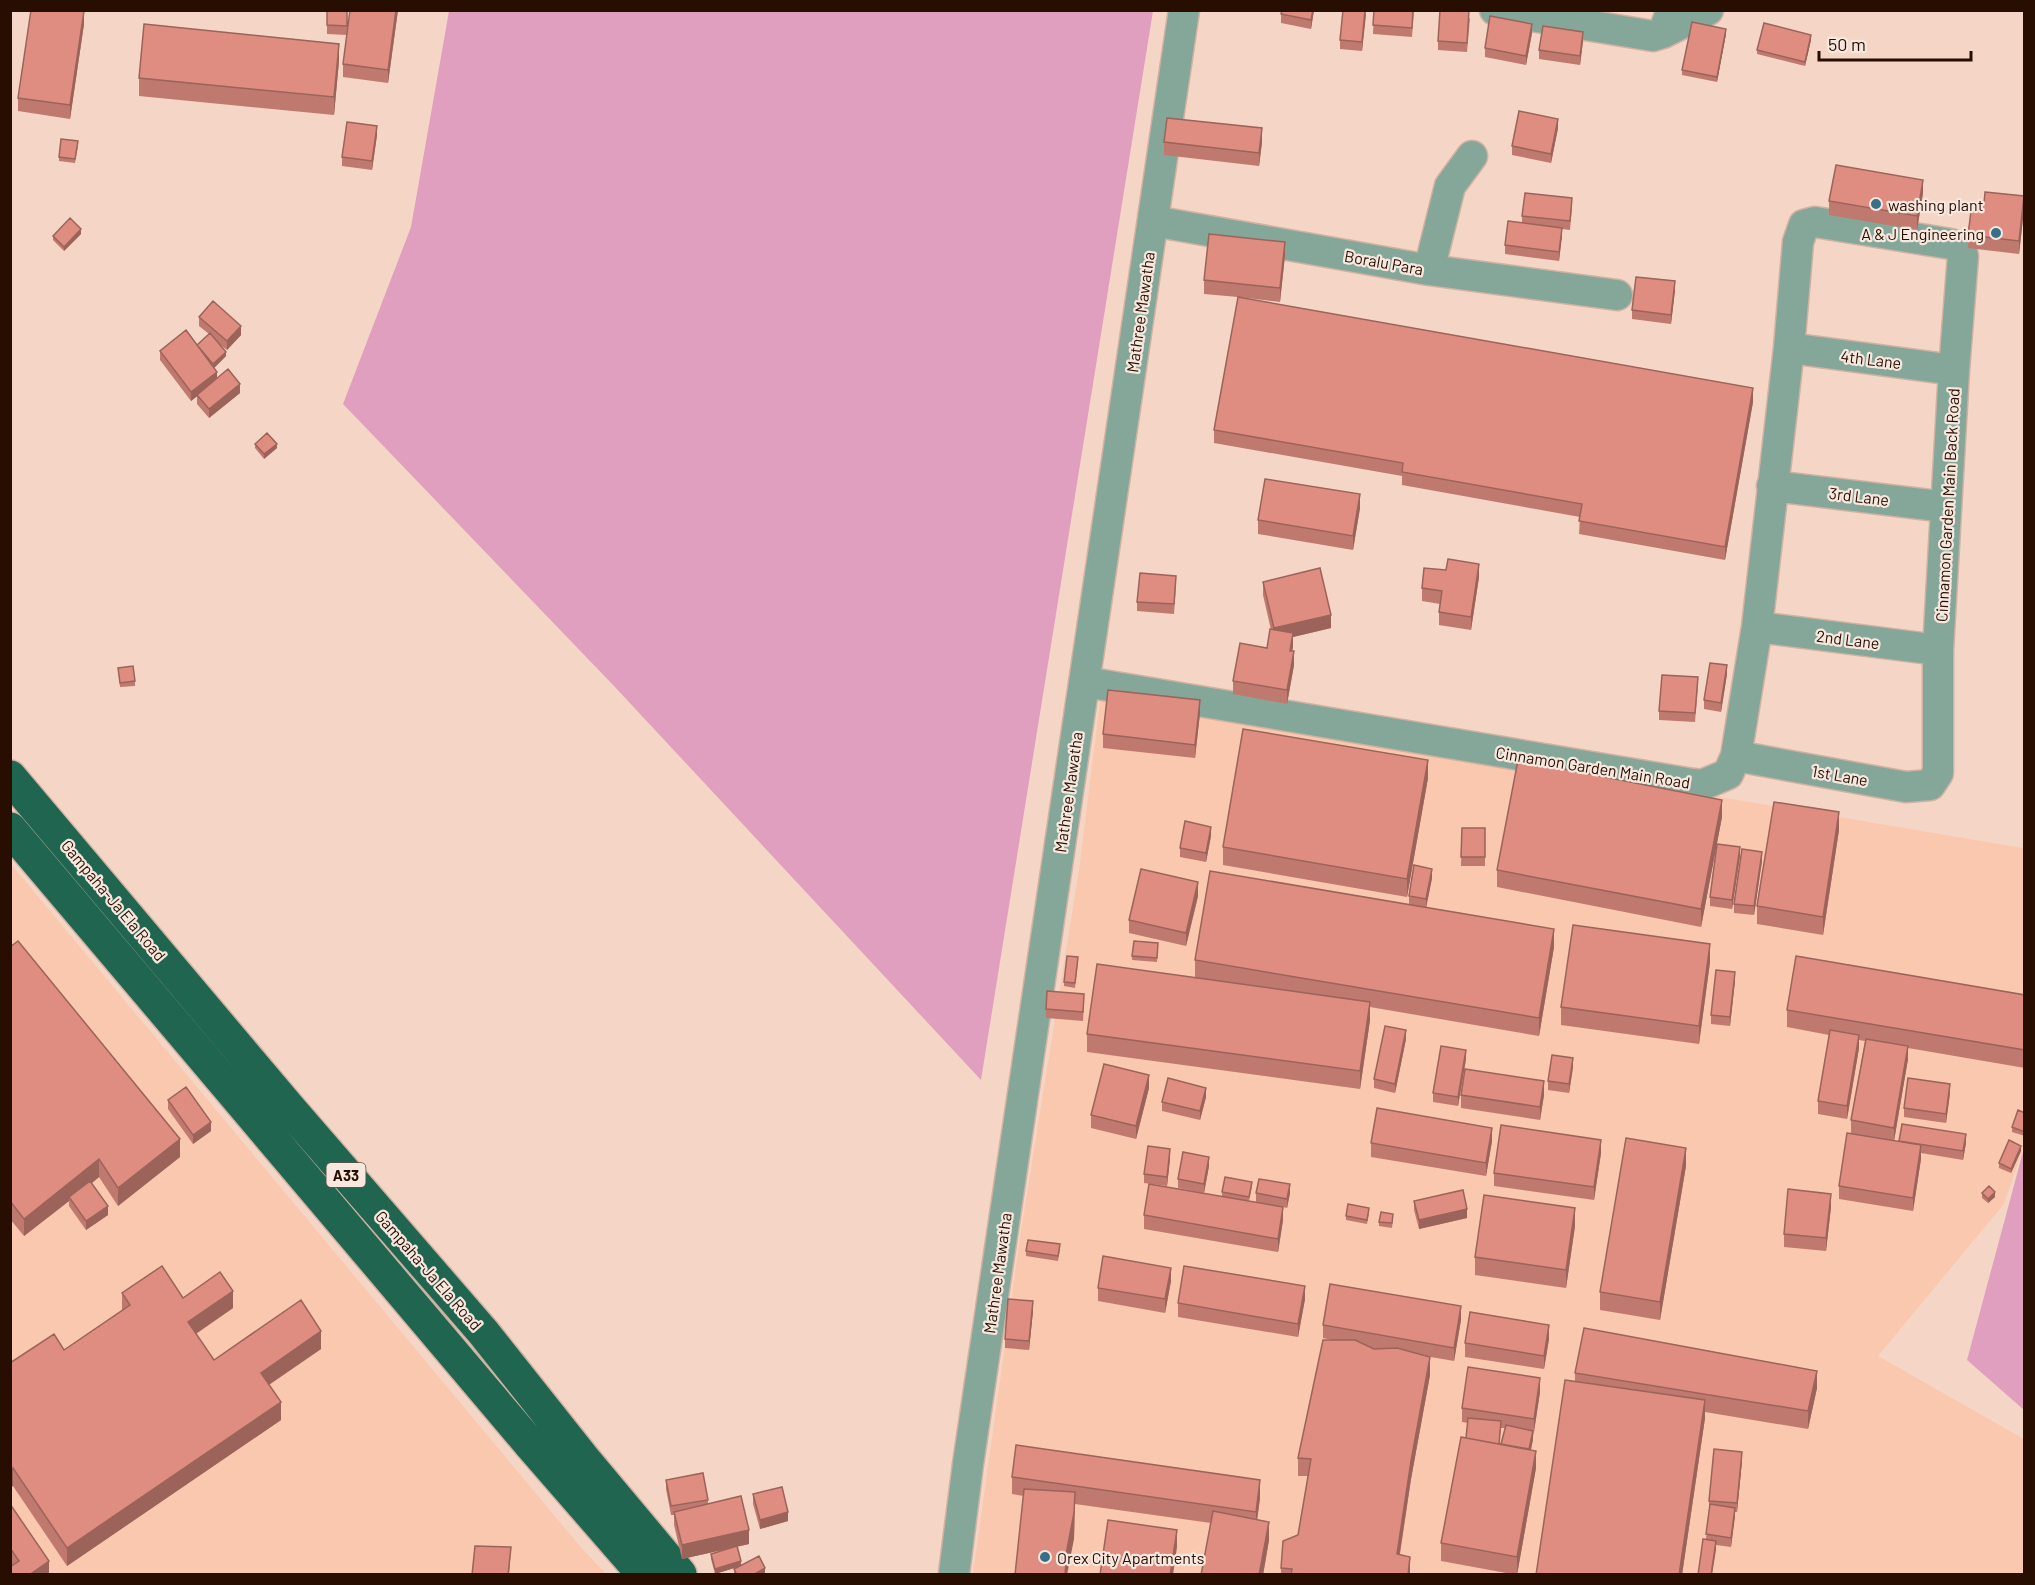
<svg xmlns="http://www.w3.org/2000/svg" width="2035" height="1585" viewBox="0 0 2035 1585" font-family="Barlow,sans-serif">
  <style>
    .built { fill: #fac8ae }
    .green { fill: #e19fbf }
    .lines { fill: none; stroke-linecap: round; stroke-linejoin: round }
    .minor-casing { stroke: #d0b2a3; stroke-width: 33 }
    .highway-casing { stroke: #d0b2a3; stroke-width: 36 }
    .minor { stroke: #84a799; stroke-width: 30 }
    .highway { stroke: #206550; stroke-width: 33 }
    .wall { fill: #c0796f; fill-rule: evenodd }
    .shaded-wall { fill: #9c635a }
    .building { fill: #df8d81; stroke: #9c635a; stroke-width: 1.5 }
    .poi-dot { fill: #366f88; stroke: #f6e7df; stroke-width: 2 }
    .labels { text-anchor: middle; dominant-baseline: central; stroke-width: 4.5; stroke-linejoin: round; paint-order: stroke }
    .shield { fill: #f6e7df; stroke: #664f44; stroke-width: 1.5 }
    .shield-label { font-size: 15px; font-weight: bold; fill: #280e01 }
    .poi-label { font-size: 16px; fill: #280e01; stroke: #f6e7df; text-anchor: start }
    .street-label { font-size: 16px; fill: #280e01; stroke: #f6e7df }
  </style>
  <rect width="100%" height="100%" fill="#f5d6c6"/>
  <path class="built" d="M1101 693 2023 848 2024 1145 2004 1204 1878 1356 2024 1439V1574H973L1021 1231 1080 863Z
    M10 863 579 1545 606 1574H11Z"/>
  <path class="green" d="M449 11H1153L981 1080 614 686 343 404 411 227Z
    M2024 1148V1410L1967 1360Z"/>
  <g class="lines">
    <g class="minor-casing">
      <path id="minor" d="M1495 10 1653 36 1663 33 1672 10
        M1663 33 1708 10
        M1153 221 1429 270 1617 295
        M1429 270 1450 186 1472 156
        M1789 348 1954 370
        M1772 486 1946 507
        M1757 627 1938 650
        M1085 682 1693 784 1702 785 1728 774 1736 756 1757 627 1789 348 1798 242 1804 225 1815 222 1951 244 1960 248 1963 256 1954 370 1938 650V773L1930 785 1906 787 1736 756
        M954 1574 968 1464 1184 10"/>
    </g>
    <g class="highway-casing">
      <path id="highway" d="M10 777 289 1108 483 1332 583 1458 680 1574
        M10 829 530 1444 643 1574"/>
    </g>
    <use href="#minor" class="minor"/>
    <use href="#highway" class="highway"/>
  </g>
  <path class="wall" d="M320 10H347V35L327 34V11Z
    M398 10 388 83 343 77V64Z
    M1314 10 1311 29 1281 23V14Z
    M1366 10 1362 51 1340 49V40Z
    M1374 10H1414L1412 37 1373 34Z
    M1470 18 1467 52 1438 50V41Z
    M84 24 70 119 18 111V98Z
    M1532 33 1526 65 1485 57V48Z
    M1726 34 1717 82 1682 75V70Z
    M1811 40 1805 66 1757 54V50Z
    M1583 41 1580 65 1539 59V50Z
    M339 61 334 115 139 96V78Z
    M1558 128 1551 163 1512 155V146Z
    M377 135 372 170 342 166V157Z
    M1164 142H1262L1259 166 1164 155Z
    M78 146 75 163 59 161V157Z
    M1923 193 1917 230 1829 215V201Z
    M1984 204 2024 210 2019 254 1968 248V235Z
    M1572 207 1570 230 1562 229 1559 261 1505 254V245L1522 222V216Z
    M81 234 64 251 53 240V236Z
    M1285 255 1280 302 1239 297 1753 402 1725 560 1579 534 1580 517 1402 485V476L1214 443V430L1238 297 1204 294V280Z
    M1675 290 1671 324 1632 319V310Z
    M199 317 241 335 227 350 219 344 226 356 214 368 217 378 240 393 209 418 197 404V396L191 401 160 360V351L197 345 209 334 199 326Z
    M255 444 277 448 264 459 255 448Z
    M1360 508 1353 550 1258 534V520Z
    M1446 570 1479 577 1471 630 1439 625V612L1440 604 1422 601V588Z
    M1263 582 1331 628 1293 637 1292 651 1294 665 1287 704 1233 694V681L1267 648 1271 630 1263 595Z
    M1176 585 1174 614 1137 611V602Z
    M118 668 135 681V686L120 687Z
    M1727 674 1721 712 1704 709V700Z
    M1698 686 1695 722 1659 720V711Z
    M1200 713 1195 758 1103 748V734Z
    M1428 778 1407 897 1223 865V847Z
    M1722 817 1701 927 1497 887V870Z
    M1462 828H1485V866H1461Z
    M1839 830 1823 935 1757 924V906Z
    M1211 836 1206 862 1180 857V848Z
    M1740 856 1732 909 1710 906V897Z
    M1762 861 1754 915 1734 913V904Z
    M1432 878 1426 908 1554 947 1539 1036 1370 1007V1020L1360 1089 1087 1052V1034L1195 978V960L1409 905V896Z
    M1198 896 1186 946 1129 933V920Z
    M1158 943 1157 962 1132 960V956Z
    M10 947 180 1157 118 1206 99 1177 92 1183 108 1215 86 1230 69 1206V1201L24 1236 10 1219Z
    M1078 962 1075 988 1064 986V982Z
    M1710 962 1699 1044 1561 1025V1007Z
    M1735 981 1730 1026 1711 1024V1015Z
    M2025 995V1068L1908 1048V1059L1894 1141 1899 1142 1902 1124 1966 1143 1963 1160 1921 1153V1159L1913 1211 1839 1199V1186L1851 1134V1120L1865 1041 1859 1040V1048L1847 1119 1818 1114V1101L1829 1035 1787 1027V1010Z
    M1084 1003 1083 1021 1046 1018V1009Z
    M1406 1039 1395 1093 1374 1088V1079Z
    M1466 1059 1458 1106 1433 1102V1093Z
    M1573 1067 1569 1093 1548 1090V1081Z
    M1149 1088 1136 1139 1091 1128V1115Z
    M1950 1093 1946 1123 1904 1117V1108Z
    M1461 1095H1544L1540 1120 1461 1108Z
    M1206 1097 1200 1120 1162 1111V1102Z
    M168 1100 211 1131 193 1144 168 1109Z
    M2025 1113V1136L2012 1132V1127Z
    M1492 1141 1486 1176 1371 1157V1143Z
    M2021 1151 2011 1173 1999 1168V1163Z
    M1601 1153 1594 1200 1494 1186V1173Z
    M1170 1159 1167 1186 1144 1183V1174Z
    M1209 1166 1204 1193 1178 1188V1179Z
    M1686 1166 1660 1320 1600 1310V1292Z
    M1252 1187 1249 1201 1256 1202V1193H1290L1287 1208 1283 1207V1220L1278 1252 1144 1229V1215L1222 1196V1192Z
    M1982 1193 1995 1197 1988 1203 1982 1198Z
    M1414 1201 1467 1218 1419 1229 1414 1210Z
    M1831 1207 1826 1251 1784 1247V1234Z
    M1369 1213 1367 1224 1346 1220V1216Z
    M1393 1219 1392 1228 1379 1226V1222Z
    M1575 1226 1566 1288 1475 1275V1257Z
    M1060 1249 1058 1261 1026 1256V1251Z
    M1171 1281 1165 1313 1098 1301V1288Z
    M122 1293 183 1298 233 1308 196 1334 214 1360 321 1349 269 1385 281 1420 67 1566 13 1486 10 1363 64 1350 122 1310Z
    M1305 1299 1298 1337 1178 1317V1303Z
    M1033 1311 1029 1350 1005 1348V1339Z
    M1461 1320 1454 1361 1425 1356 1430 1375 1411 1479 1400 1554 1410 1575H1281V1568L1298 1535 1308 1476H1298V1458L1332 1340 1323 1338V1325Z
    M1549 1339 1544 1369 1465 1357V1343Z
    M1575 1373 1817 1388 1808 1429 1705 1412V1418L1682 1575H1536L1575 1381Z
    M1540 1392 1531 1450 1536 1468 1517 1575 1441 1561V1543L1466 1438 1468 1423 1462 1422V1408ZM1501 1428H1505L1501 1444H1499Z
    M1742 1461 1737 1512H1735L1731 1547 1716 1545V1550L1706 1539 1709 1510V1501Z
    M1012 1477 1260 1498 1257 1519 1269 1540 1263 1575H1201L1211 1523 1075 1504 1074 1539 1024 1496 1012 1494Z
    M666 1480 708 1500V1504L749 1544 682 1559 674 1525V1515H671L666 1489Z
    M753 1494 788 1521 760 1529 753 1504Z
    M10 1504 49 1575H10Z
    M711 1554 741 1565 765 1573 762 1575H734V1569L737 1567 715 1574 711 1559Z"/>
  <path class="shaded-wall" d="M396 10H398L388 83V70Z
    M1313 10H1314L1311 29V20Z
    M1365 10 1366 15 1362 51V42Z
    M84 11V24L70 119V105Z
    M1532 24V33L1526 65V56Z
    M1726 29V34L1717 82V77Z
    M1583 32V41L1580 65V56Z
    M1811 35V40L1805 66V62Z
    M339 44V61L334 115V97Z
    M1558 119V128L1551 163V154Z
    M377 126V135L372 170V161Z
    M1262 128V142L1259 166V153Z
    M1923 180V193L1917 230V216Z
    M2024 196V210L2019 254V241Z
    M1562 228V237L1559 261V252Z
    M81 229V234L64 251V247Z
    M1285 242V255L1280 302V288Z
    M1675 281V290L1671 324V315Z
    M241 326V335L227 350V341Z
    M226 352V356L213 369V364Z
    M217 372V381L191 401V392Z
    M240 384V393L209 418V409Z
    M1753 388V402L1725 560V547Z
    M277 444V448L264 459V454Z
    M1360 494V508L1353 550V536Z
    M1479 564V577L1471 630V617Z
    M1331 615V628L1293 637V647L1290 664 1274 642V628Z
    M1294 651V665L1287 704V690Z
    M1727 665V674L1721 712V703Z
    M1200 700V713L1195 758V745Z
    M1428 760V778L1407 897V879Z
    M1722 800V817L1701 927V909Z
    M1839 812V830L1823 935V917Z
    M1211 827V836L1206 862V853Z
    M1740 847V856L1732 909V900Z
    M1762 852V861L1754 915V906Z
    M1432 869V878L1426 908V899Z
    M1198 882V896L1186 946V933Z
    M1554 929V947L1539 1036V1018Z
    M1710 944V962L1699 1044V1026Z
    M1735 972V981L1730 1026V1017Z
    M1370 1002V1020L1360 1089V1071Z
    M1406 1030V1039L1395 1093V1084Z
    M1859 1035V1048L1847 1119V1106Z
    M1908 1046V1059L1894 1141V1128Z
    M1466 1050V1059L1458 1106V1097Z
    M1573 1058V1067L1569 1093V1084Z
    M1149 1075V1088L1136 1139V1126Z
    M1544 1081V1095L1540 1120V1107Z
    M1950 1084V1093L1946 1123V1114Z
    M1206 1088V1097L1200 1120V1111Z
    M211 1122V1131L193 1144V1135Z
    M1492 1128V1141L1486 1176V1163Z
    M1966 1134V1143L1963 1160V1151Z
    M180 1139V1157L118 1206V1188Z
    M1601 1140V1153L1594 1200V1187Z
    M1921 1145V1159L1913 1211V1198Z
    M2021 1146V1151L2011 1173V1169Z
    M1686 1148V1166L1660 1320V1302Z
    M1170 1149V1159L1167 1186V1177Z
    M1209 1157V1166L1204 1193V1184Z
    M99 1159V1177L71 1200 69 1197V1201L24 1236V1219Z
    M1290 1184V1193L1287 1208V1199Z
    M1995 1192V1197L1988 1203V1199Z
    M1831 1194V1207L1826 1251V1238Z
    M108 1206V1215L86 1230V1221Z
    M1283 1207V1220L1278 1252V1239Z
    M1575 1208V1226L1566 1288V1270Z
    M1467 1209V1218L1419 1229V1220Z
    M1171 1268V1281L1165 1313V1299Z
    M1305 1286V1299L1298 1337V1324Z
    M233 1291V1308L188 1339V1322Z
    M1033 1301V1311L1029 1350V1341Z
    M1461 1306V1320L1454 1361V1348Z
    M1549 1325V1339L1544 1369V1356Z
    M321 1331V1349L261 1390V1373Z
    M1430 1357V1375L1411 1479 1397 1571V1554L1411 1461Z
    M1817 1371V1388L1808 1429V1411Z
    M1540 1378V1392L1534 1432V1419Z
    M1705 1400V1418L1682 1575H1679Z
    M281 1402V1420L67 1566V1548Z
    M1533 1431V1440L1528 1462V1453Z
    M1536 1451V1468L1517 1575V1557Z
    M1742 1452V1461L1737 1512V1503Z
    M13 1468V1486L10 1488V1470Z
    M1260 1480V1498L1256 1529V1512Z
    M1075 1492 1074 1539 1067 1575H1065L1067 1549Z
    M1735 1508V1517L1731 1547V1538Z
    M788 1512V1521L760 1529V1520Z
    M1269 1522V1540L1263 1575H1259Z
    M749 1530V1544L682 1559V1545Z
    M1177 1530V1547L1173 1575H1170Z
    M1716 1541V1550L1712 1575H1711Z
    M511 1547 509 1575H508Z
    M1410 1557V1575H1408Z
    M49 1561V1575H29Z
    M741 1561V1566L715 1574V1569Z
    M765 1568V1573L762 1575H753Z"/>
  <path class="building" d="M31 10 84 11 70 105 18 98Z
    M327 10H347V26L327 25Z
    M350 10H396L388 70 343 64Z
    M1282 10H1313L1311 20 1281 14Z
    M1343 10H1365L1362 42 1340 40Z
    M1374 10H1413L1412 28 1373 25Z
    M1440 10H1469L1467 43 1438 41Z
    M1490 16 1532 24 1526 56 1485 48Z
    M1692 22 1726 29 1717 77 1682 70Z
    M1764 23 1811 35 1805 62 1757 50Z
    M144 24 339 44 334 97 139 78Z
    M1543 26 1583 32 1580 56 1539 50Z
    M1519 111 1558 119 1551 154 1512 146Z
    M1167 118 1262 128 1259 153 1164 142Z
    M347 122 377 126 372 161 342 157Z
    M61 139 78 141 75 159 59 157Z
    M1836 165 1923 180 1917 216 1829 201Z
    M1985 192 2024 196 2019 241 1968 235 1972 203 1984 204Z
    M1525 193 1572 198 1570 221 1522 216Z
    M70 218 81 229 64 247 53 236Z
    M1508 221 1562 228 1559 252 1505 245Z
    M1209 234 1285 242 1280 288 1204 280Z
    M1636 277 1675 281 1671 315 1632 310Z
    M1238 297 1753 388 1725 547 1579 521 1582 504 1402 472 1403 463 1214 430Z
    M213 301 241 326 227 341 199 317Z
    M186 330 217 372 191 392 160 351Z
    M210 333 226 352 213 364 197 345Z
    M228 369 240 384 209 409 197 395Z
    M267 433 277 444 264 454 255 444Z
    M1265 479 1360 494 1353 536 1258 520Z
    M1448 559 1479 564 1471 617 1439 612 1442 591 1422 588 1424 568 1446 570Z
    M1320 568 1331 615 1274 628 1263 582Z
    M1140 573 1176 576 1174 604 1137 602Z
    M1270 629 1293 633 1290 651H1294L1287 690 1233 681 1240 643 1267 648Z
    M1710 663 1727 665 1721 703 1704 700Z
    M133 666 135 681 120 683 118 668Z
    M1662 675 1698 677 1695 713 1659 711Z
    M1108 690 1200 700 1195 745 1103 734Z
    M1243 729 1428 760 1407 879 1223 847Z
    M1518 760 1722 800 1701 909 1497 870Z
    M1774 802 1839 812 1823 917 1757 906Z
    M1185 821 1211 827 1206 853 1180 848Z
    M1462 828H1485V857H1461Z
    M1717 844 1740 847 1732 900 1710 897Z
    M1742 849 1762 852 1754 906 1734 904Z
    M1414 865 1432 869 1426 899 1409 896Z
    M1141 869 1198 882 1186 933 1129 920Z
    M1210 871 1554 929 1539 1018 1195 960Z
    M1573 925 1710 944 1699 1026 1561 1007Z
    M18 941 180 1139 118 1188 99 1159 24 1219 10 1201V947Z
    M1134 941 1158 943 1157 958 1132 956Z
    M1067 956 1078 957 1075 983 1064 982Z
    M1796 956 2025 995V1050L1787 1010Z
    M1097 964 1370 1002 1360 1071 1087 1034Z
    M1716 970 1735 972 1730 1017 1711 1015Z
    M1047 991 1084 994 1083 1012 1046 1009Z
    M1385 1026 1406 1030 1395 1084 1374 1079Z
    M1830 1030 1859 1035 1847 1106 1818 1101Z
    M1866 1039 1908 1046 1894 1128 1851 1120Z
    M1441 1046 1466 1050 1458 1097 1433 1093Z
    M1552 1055 1573 1058 1569 1084 1548 1081Z
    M1104 1064 1149 1075 1136 1126 1091 1115Z
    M1465 1069 1544 1081 1540 1107 1461 1095Z
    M1168 1078 1206 1088 1200 1111 1162 1102Z
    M1908 1078 1950 1084 1946 1114 1904 1108Z
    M186 1087 211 1122 193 1135 168 1100Z
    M1377 1108 1492 1128 1486 1163 1371 1143Z
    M2018 1110 2025 1113V1132L2012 1127Z
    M1902 1124 1966 1134 1963 1151 1899 1141Z
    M1501 1125 1601 1140 1594 1187 1494 1173Z
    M1847 1133 1921 1145 1913 1198 1839 1186Z
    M1626 1138 1686 1148 1660 1302 1600 1292Z
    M2009 1140 2021 1146 2011 1169 1999 1163Z
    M1148 1146 1170 1149 1167 1177 1144 1174Z
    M1183 1152 1209 1157 1204 1184 1178 1179Z
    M1225 1177 1252 1182 1249 1197 1222 1192Z
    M1259 1179 1290 1184 1287 1199 1256 1193Z
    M90 1181 108 1206 86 1221 69 1197Z
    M1149 1184 1283 1207 1278 1239 1144 1215Z
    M1989 1186 1995 1192 1988 1199 1982 1193Z
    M1788 1189 1831 1194 1826 1238 1784 1234Z
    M1463 1190 1467 1209 1419 1220 1414 1201Z
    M1484 1195 1575 1208 1566 1270 1475 1257Z
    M1348 1204 1369 1208 1367 1220 1346 1216Z
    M1381 1212 1393 1214 1392 1223 1379 1222Z
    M1028 1240 1060 1244 1058 1256 1026 1251Z
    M1103 1256 1171 1268 1165 1299 1098 1288Z
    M162 1266 183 1298 220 1272 233 1291 188 1322 214 1360 301 1300 321 1331 261 1373 281 1402 67 1548 13 1468 10 1470V1363L54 1334 64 1350 130 1305 122 1293Z
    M1184 1266 1305 1286 1298 1324 1178 1303Z
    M1330 1284 1461 1306 1454 1348 1323 1325Z
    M1008 1299 1033 1301 1029 1341 1005 1339Z
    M1470 1312 1549 1325 1544 1356 1465 1343Z
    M1584 1328 1817 1371 1808 1411 1575 1373Z
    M1323 1340H1355L1374 1349 1397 1348 1430 1357 1411 1461 1397 1554 1410 1557 1408 1575H1291L1292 1569 1281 1568 1283 1541 1298 1535 1311 1459 1298 1458Z
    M1468 1367 1540 1378 1534 1419 1462 1408Z
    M1565 1380 1705 1400 1679 1575H1536Z
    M1468 1418 1501 1421 1499 1444 1466 1438Z
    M1506 1425 1533 1431 1529 1449 1501 1444Z
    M1461 1437 1536 1451 1517 1557 1441 1543Z
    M1016 1445 1260 1480 1256 1512 1012 1477Z
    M1714 1449 1742 1452 1737 1503 1709 1501Z
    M703 1473 708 1500 671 1506 666 1480Z
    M782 1487 788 1512 760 1520 753 1494Z
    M1024 1489 1075 1492 1074 1513 1067 1549 1065 1575H1015Z
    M741 1496 749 1530 682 1545 674 1512Z
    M10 1504 49 1561 29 1575H10V1567L19 1561 10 1548Z
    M1710 1504 1735 1508 1731 1538 1706 1534Z
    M1213 1511 1269 1522 1259 1575H1201Z
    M1108 1520 1177 1530 1170 1575H1100Z
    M1703 1539 1716 1541 1711 1575H1698Z
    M475 1546 511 1547 508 1575H472Z
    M737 1546 741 1561 715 1569 711 1554Z
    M759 1556 765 1568 753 1575H737L734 1569Z"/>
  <g class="poi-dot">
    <circle cx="1876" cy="204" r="6"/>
    <circle cx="1996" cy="233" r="6"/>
    <circle cx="1045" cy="1557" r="6"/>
  </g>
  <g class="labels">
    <rect class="shield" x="326.5" y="1163" width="39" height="24" rx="4.5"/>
    <g class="shield-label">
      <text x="346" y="1175">A33</text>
    </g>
    <g class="poi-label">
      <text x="1888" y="204">washing plant</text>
      <text x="1984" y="233" text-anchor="end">A &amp; J Engineering</text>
      <text x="1057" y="1557">Orex City Apartments</text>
    </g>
    <g class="street-label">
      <text transform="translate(1384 262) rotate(10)">Boralu Para</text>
      <text transform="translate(1140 312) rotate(-82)">Mathree Mawatha</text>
      <text transform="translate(1871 359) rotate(7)">4th Lane</text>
      <text transform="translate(1859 496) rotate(7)">3rd Lane</text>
      <text transform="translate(1947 505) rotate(-87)">Cinnamon Garden Main Back Road</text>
      <text transform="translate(1848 639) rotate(7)">2nd Lane</text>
      <text transform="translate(1593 767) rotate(9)">Cinnamon Garden Main Road</text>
      <text transform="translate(1840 775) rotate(10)">1st Lane</text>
      <text transform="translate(1068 792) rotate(-82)">Mathree Mawatha</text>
      <text transform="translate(114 900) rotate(50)">Gampaha-Ja Ela Road</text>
      <text transform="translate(429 1270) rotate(49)">Gampaha-Ja Ela Road</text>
      <text transform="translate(997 1273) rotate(-82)">Mathree Mawatha</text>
    </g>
  </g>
  <rect width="2035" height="1585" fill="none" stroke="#280e01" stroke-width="24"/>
  <path d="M1819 51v9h152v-9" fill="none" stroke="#280e01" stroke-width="3"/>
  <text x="1828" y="51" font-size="18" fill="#280e01" stroke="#f6e7df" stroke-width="4.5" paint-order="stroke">50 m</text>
</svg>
